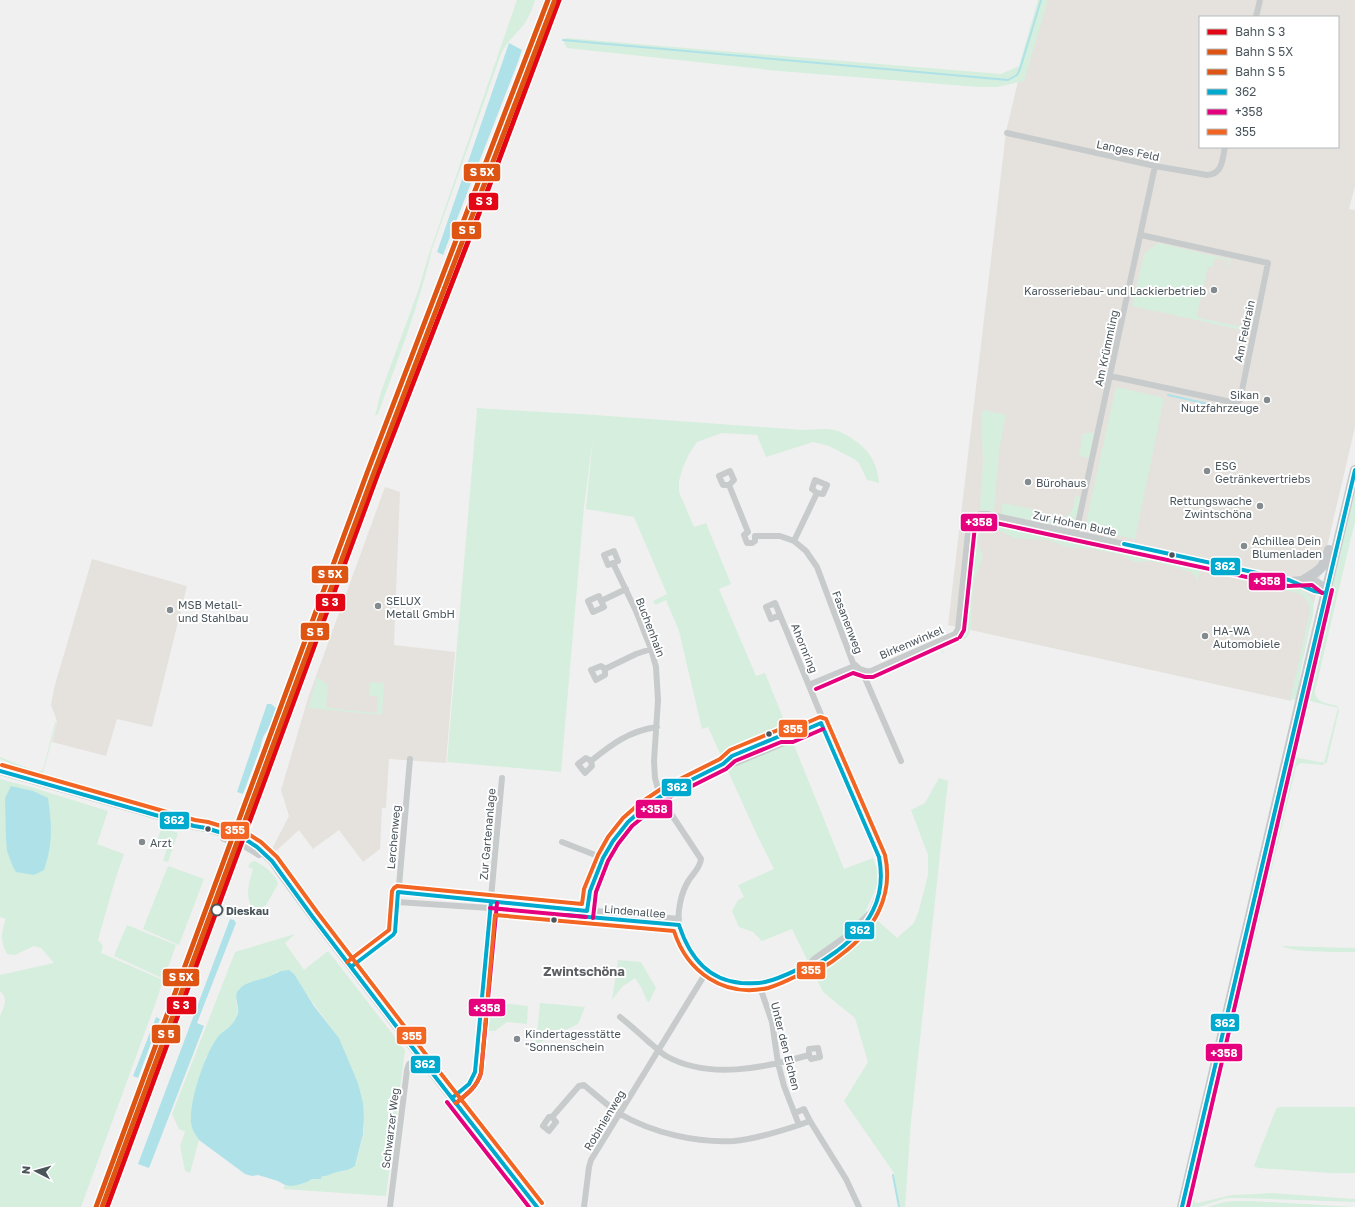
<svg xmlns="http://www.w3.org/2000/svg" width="1355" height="1207" viewBox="0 0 1355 1207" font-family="'Golos Text',sans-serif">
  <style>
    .commercial { fill: #e5e2de; fill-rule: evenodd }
    .green { fill: #d6eedd }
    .water { fill: #aee2e8 }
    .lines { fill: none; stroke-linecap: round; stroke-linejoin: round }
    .stream { stroke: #aee2e8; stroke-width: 2 }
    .minor { stroke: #c8cbcc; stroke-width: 6 }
    .tertiary { stroke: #c8cbcc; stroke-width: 8 }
    .primary { stroke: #c6c9cb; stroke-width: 10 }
    .bus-1-casing { stroke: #fff; stroke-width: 7 }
    .bus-2-casing { stroke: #fff; stroke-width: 7 }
    .bus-3-casing { stroke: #fff; stroke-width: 7 }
    .bus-1 { stroke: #00a9ce; stroke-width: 4 }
    .bus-2 { stroke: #e5007d; stroke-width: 4 }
    .bus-3 { stroke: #f26522; stroke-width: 4 }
    .rail-1-casing { stroke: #fff; stroke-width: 8 }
    .rail-2-casing { stroke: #fff; stroke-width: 8 }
    .rail-3-casing { stroke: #fff; stroke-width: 8 }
    .rail-1 { stroke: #e30614; stroke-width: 5 }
    .rail-2 { stroke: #dd5413; stroke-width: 5 }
    .rail-3 { stroke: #dd5413; stroke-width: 5 }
    .poi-dot { fill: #838b8f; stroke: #fff; stroke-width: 1.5 }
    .bus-dot { fill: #49545b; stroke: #fff; stroke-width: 1.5 }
    .stop-dot { fill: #fff; stroke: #49545b; stroke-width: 2 }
    .labels { text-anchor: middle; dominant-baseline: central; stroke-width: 4; stroke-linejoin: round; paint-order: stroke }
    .street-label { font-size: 11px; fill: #49545b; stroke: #fff }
    .poi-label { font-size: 11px; fill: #49545b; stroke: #fff; text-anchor: start }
    .stop-label { font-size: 11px; font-weight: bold; fill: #49545b; stroke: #fff; text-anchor: start }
    .quarter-label { font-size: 13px; font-weight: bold; fill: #5c6064; stroke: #fff }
    .line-badge { stroke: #fff; stroke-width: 1.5 }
    .badge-label { font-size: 11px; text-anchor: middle; font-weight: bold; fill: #fff }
  </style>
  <rect width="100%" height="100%" fill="#f0f0f0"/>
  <path class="commercial" d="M1042 0H1355V186L1349 209 1355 210V427L1291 701 948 625 1006 132 1018 81ZM1200 17H1338V147H1200Z
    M385 487 400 492 394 645 455 652 446 763 389 759 386 808H382L380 849 363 862 339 830 313 849 299 830 276 851 272 849 289 816 281 790 308 698Z
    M92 559 187 586 152 727 117 719 106 756 52 742 57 721 51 705 54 688Z"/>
  <path class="green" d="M517 0H535C532 10 528 20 521 28 513 37 506 43 501 54L432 249C419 306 398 359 378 414L375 416 381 392 418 291 429 254Z
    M1038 0H1048L1024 81 997 87H979L779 71 567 48 564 43 566 38 1001 74 1019 66Z
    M1158 243 1231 260 1229 267H1228L1229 261 1215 258 1213 267 1208 266 1197 315 1199 318 1252 329 1251 332 1132 306 1144 254Z
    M1116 387 1164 398 1135 539 1089 530 1086 523Z
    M476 408 595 415 804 430C813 430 825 428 834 430 838 430 842 433 846 435 866 446 877 459 879 483L867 480 859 463 854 459 829 446 813 442 766 457 757 435 722 433 697 442 689 454 683 467 679 481V492L694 527 706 523 731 584 719 589 756 676 765 673 844 869 873 858 878 873 877 886 866 910 897 938 914 923 919 910 928 875V855L911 810 925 803 939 778 948 781 911 1122 905 1207H899L894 1173 844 1101 868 1062 855 1018 823 992 792 929 762 941 753 932 739 927 732 911 738 900 744 897 738 885 774 869 757 835 708 727 702 729 679 631 666 600 655 605 653 601 667 594 634 517 586 509 593 437 584 507 561 772 447 762 477 410Z
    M984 410 1006 415 999 450 994 512 980 510 983 460 981 413Z
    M1094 432 1089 458 1079 456 1083 434Z
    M1355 491V521L1315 691C1315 703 1327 703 1337 706L1339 710 1327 762 1323 765 1300 763 1296 767 1193 1197 1195 1202 1198 1203 1232 1195 1257 1194 1271 1193 1355 1199V1202L1240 1198H1227L1198 1207H1187L1291 759 1294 757 1324 763 1338 708 1310 701 1305 723H1303L1300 737 1298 736 1297 734Z
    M1075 495 1080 497C1077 511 1078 529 1058 526L1002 514V503L1042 511C1048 522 1063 524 1070 513 1074 508 1075 501 1075 495Z
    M982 521H986L1201 567 1197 582 1196 577 1191 572 1151 561 1135 562 1121 555 1093 549 1067 547 1060 544 1047 540 1015 538 994 528H986L980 533 979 537 978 544 983 557 975 578 973 589 971 627 968 636 965 639 944 648 943 650 944 655 940 648 965 636 975 531 977 523Z
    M1245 577 1300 590C1312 594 1315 602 1313 614L1301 669 1297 699 1290 700 1310 612C1309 590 1291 592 1275 589L1274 587 1241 580Z
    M317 677 328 685 326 707 335 709 377 713 378 696H369L370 682 384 683 382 715 308 708Z
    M57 721 43 773 77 784 76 786 43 777 42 778 35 773 0 759V757L37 772 43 770 55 723Z
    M0 779 34 788 108 811 97 844 124 854 115 880 98 940 103 946 101 953 163 980 157 999 81 1207H0V1016C4 1007 9 999 0 991V975L54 963 41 948 34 946 15 955 7 954C0 941 1 932 6 919L0 917Z
    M162 827 178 833 168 862 163 861 167 848 156 844Z
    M255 861C264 866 276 874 278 884L266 905 256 911C243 901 249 882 253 869L248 867 250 863Z
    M168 866 204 879 179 945 143 929Z
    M127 925 176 945 164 979 114 956Z
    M295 934 285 943 304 970 328 951 405 1050 386 1196 283 1189 285 1185C294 1186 302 1183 311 1179 314 1178 318 1179 321 1179L322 1176H326L334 1171 342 1172 356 1164 364 1131V1118L358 1083 339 1038 305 992 278 971 269 977 248 983 239 989 236 1002 238 1008 237 1017 231 1026 225 1030 206 1057 192 1109 191 1124 194 1132 199 1140 190 1173 185 1171 180 1146 185 1132 179 1129 172 1114 235 952Z
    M1282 946 1355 948V952C1339 952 1294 953 1282 946Z
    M618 960 641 962 656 988 649 1002 647 1001 641 987 635 978 622 987 612 1000Z
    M491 1002 528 1006 527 1024 507 1022 495 1031H488Z
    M540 1003H541L585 1007 578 1024 536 1044Z
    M1279 1107H1355V1173H1330L1258 1168 1254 1166 1276 1109Z
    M1236 1201H1252L1355 1207H1207L1224 1202Z"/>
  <path class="water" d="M509 43 522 50 518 62 443 255 437 252Z
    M267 704H271L276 708C273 715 271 725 267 731 263 736 262 739 261 746L243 794 237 792Z
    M11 786 33 791 48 798C52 826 53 843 44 870L34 875 16 872 13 867 7 851 6 839 5 798Z
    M230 919 234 920 236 923 197 1023 204 1026 149 1168 138 1164Z
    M289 970 294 974 314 1006 339 1038 358 1083 363 1103 364 1118 363 1134 355 1166C344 1173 337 1170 326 1176H322L321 1179H312L307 1182 297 1185 291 1186 285 1185 278 1181 258 1175 252 1176 245 1174 199 1140C195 1134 192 1130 191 1123 189 1102 204 1056 217 1038 224 1029 232 1028 237 1016 241 1008 234 1001 237 992 244 981 257 981 268 977 278 973 277 971 289 970Z
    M156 1017 160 1019 138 1078 133 1076Z"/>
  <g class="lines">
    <path class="stream" d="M563 40 1008 80 1017 75 1020 69 1041 0
      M1168 395 1231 409
      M893 1175 899 1207"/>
    <path class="minor" d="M1256 17 1260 0
      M1007 133 1155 166 1207 175C1223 174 1222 160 1225 147
      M1110 376 1236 403 1240 400 1268 263 1141 235
      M729 485H723L719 476 730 471 734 480 729 485 748 532 744 535 747 543H752L755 541V536H780L794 541 806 551 817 567 853 663 862 671 901 761
      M1076 533 1155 166
      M794 541 817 493 823 494 827 485 815 480 812 489 817 493
      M613 563 608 565 604 555 614 551 618 561 613 563 636 611 651 649 656 667 658 700 654 761 655 778 660 797 701 859C700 868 694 872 689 880 681 892 677 912 679 926 684 960 715 983 748 983 752 984 756 984 760 983 769 981 780 978 789 974 795 972 801 968 808 965 811 964 814 965 817 964 855 947 890 900 879 857L821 723V715L780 615 771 619 766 607 775 603 780 615
      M1290 580C1306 578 1315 576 1326 589
      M601 601 604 607 593 612 588 601 599 596 601 601 626 589
      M605 669V675L596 680 591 670 601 666 605 669 636 654 651 649
      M810 687 811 684 852 667C859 666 864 673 871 671L955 634 958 629 969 523 980 514H987L1289 580 1314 591 1325 593
      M591 761 592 766 585 773 578 764 586 758 591 761C612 744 629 731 657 727
      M723 764 736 763 784 743 791 736
      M562 842 603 858
      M398 892 679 919
      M397 902 490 908 679 925
      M587 917 590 891 603 858 613 841 628 822 644 808 667 792 723 764 732 756 780 736H791L821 723
      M809 965 814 959 845 937 868 915
      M351 967 393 935 395 932 410 759
      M759 984 772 1022 778 1063 784 1086 799 1125 810 1121 846 1179 859 1207
      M620 1017C630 1025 640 1034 650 1043 655 1047 660 1052 666 1056 709 1080 764 1068 809 1055L811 1059 820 1057 818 1048 809 1049V1055
      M452 1098C462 1090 472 1085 475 1072L502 778
      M795 1113 804 1109 810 1121
      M552 1117 556 1122 549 1131 543 1126 549 1117H552L579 1086 584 1085C596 1095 608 1106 620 1114 653 1133 696 1143 734 1141 756 1139 778 1132 799 1125
      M390 1207 407 1070 409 1064 419 1056
      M584 1207 589 1167 591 1160 707 971"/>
    <path class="tertiary" d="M0 771 194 826 206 828 248 841 257 847 272 861 278 870 312 916 419 1056 537 1207
      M224 838 246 846 259 854"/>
    <path class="primary" d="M1305 579C1321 570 1324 567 1329 550
      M1182 1207 1310 659 1355 470"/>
    <g class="bus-1-casing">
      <path id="bus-1" d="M1124 544 1289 580 1314 591 1325 593
        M0 771 194 826 206 828 248 841 257 847 272 861 312 916 419 1056 537 1207
        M587 911 590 891 603 858 613 841 628 822 644 808 667 792 723 764 732 756 780 736H791L821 723
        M566 915 679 925
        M679 925C689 956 707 980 741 983 750 983 757 984 765 982 779 979 792 972 805 966 810 964 815 965 819 963 826 959 831 955 837 951 869 927 887 898 879 857L821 723
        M351 967 393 935 395 932 398 892 587 911
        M452 1098 469 1084 475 1072 491 902
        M1182 1207 1355 470"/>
    </g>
    <g class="bus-2-casing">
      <path id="bus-2" d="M960 637 964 630 975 526 982 520 1288 586 1312 585 1322 593
        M816 689 853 673 865 677H873L957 639
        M490 908 586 917
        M593 918 596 892 608 861 618 844 632 826 648 813 670 797 726 769 735 761 781 742H793L823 729
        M447 1102 529 1207
        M456 1103C467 1094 477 1087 481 1073L497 903
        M1188 1207 1332 590"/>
    </g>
    <g class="bus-3-casing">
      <path id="bus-3" d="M2 765 195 820 208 822 250 835 261 842 277 857 317 912 424 1052 542 1203
        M347 962 389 930 392 891 394 888 397 886 582 904 584 889 598 855 608 837 623 818 640 803 664 787 720 759 730 750 778 730H790L820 717 826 719 885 855C894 896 874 930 842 954 836 959 829 964 822 968 817 970 812 970 807 971 794 977 782 984 768 988 724 998 687 972 674 931L495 915 481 1073C477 1087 467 1094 456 1103"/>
    </g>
    <use href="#bus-1" class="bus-1"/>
    <use href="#bus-2" class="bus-2"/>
    <use href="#bus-3" class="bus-3"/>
    <g class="rail-1-casing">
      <path id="rail-1" d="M107 1207 377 476 478 216 559 0"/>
    </g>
    <g class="rail-2-casing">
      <path id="rail-2" d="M96 1207 367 473 548 0"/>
    </g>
    <g class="rail-3-casing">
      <path id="rail-3" d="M102 1207 373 475 554 2"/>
    </g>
    <use href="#rail-1" class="rail-1"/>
    <use href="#rail-2" class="rail-2"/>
    <use href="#rail-3" class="rail-3"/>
  </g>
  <g class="poi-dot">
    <circle cx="1214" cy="290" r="4"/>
    <circle cx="1267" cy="400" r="4"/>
    <circle cx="1207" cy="471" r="4"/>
    <circle cx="1028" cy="482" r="4"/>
    <circle cx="1260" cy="506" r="4"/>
    <circle cx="1244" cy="546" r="4"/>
    <circle cx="378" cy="606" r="4"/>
    <circle cx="170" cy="610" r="4"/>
    <circle cx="1205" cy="636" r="4"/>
    <circle cx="142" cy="842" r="4"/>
    <circle cx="517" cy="1039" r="4"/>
  </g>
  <g class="bus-dot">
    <circle cx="1172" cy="555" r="3.5"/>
    <circle cx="769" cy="734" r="3.5"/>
    <circle cx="208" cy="829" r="3.5"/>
    <circle cx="554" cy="920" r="3.5"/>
  </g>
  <circle class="stop-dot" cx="217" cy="910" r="5.5"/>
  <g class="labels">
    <g class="street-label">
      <text transform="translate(1128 150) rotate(12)">Langes Feld</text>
      <text transform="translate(1244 331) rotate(-78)">Am Feldrain</text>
      <text transform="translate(1106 348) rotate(-78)">Am Krümmling</text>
      <text transform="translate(1075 523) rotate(12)">Zur Hohen Bude</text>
      <text transform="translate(848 622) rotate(69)">Fasanenweg</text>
      <text transform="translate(651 627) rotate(69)">Buchenhain</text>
      <text transform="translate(911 642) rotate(-23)">Birkenwinkel</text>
      <text transform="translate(805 648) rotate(68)">Ahornring</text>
      <text transform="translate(487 834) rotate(-85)">Zur Gartenanlage</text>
      <text transform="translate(393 837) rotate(-85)">Lerchenweg</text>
      <text transform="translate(635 911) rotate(5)">Lindenallee</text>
      <text transform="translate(786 1046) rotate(76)">Unter den Eichen</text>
      <text transform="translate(604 1120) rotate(-59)">Robinienweg</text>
      <text transform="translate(390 1128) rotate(-83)">Schwarzer Weg</text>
    </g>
    <g class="poi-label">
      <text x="1206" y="290" text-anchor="end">Karosseriebau- und Lackierbetrieb</text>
      <text x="1259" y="394" text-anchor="end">Sikan<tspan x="1259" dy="13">Nutzfahrzeuge</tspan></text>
      <text x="1215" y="465">ESG<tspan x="1215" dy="13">Getränkevertriebs</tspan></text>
      <text x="1036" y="482">Bürohaus</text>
      <text x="1252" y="500" text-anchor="end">Rettungswache<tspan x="1252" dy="13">Zwintschöna</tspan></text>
      <text x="1252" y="540">Achillea Dein<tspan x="1252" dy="13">Blumenladen</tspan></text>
      <text x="386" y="600">SELUX<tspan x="386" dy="13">Metall GmbH</tspan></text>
      <text x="178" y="604">MSB Metall-<tspan x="178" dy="13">und Stahlbau</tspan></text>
      <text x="1213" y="630">HA-WA<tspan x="1213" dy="13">Automobiele</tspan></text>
      <text x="150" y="842">Arzt</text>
      <text x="525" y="1033">Kindertagesstätte<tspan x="525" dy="13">"Sonnenschein</tspan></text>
    </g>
    <g class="stop-label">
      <text x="226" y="910">Dieskau</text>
    </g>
    <g class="quarter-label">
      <text x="584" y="971">Zwintschöna</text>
    </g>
  </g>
  <g class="line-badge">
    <rect x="463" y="163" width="38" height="19" rx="4" fill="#dd5413"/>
    <rect x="468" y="192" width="31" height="19" rx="4" fill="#e30614"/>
    <rect x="451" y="221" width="31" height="19" rx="4" fill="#dd5413"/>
    <rect x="960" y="513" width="38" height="19" rx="4" fill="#e5007d"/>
    <rect x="1210" y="557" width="31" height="19" rx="4" fill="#00a9ce"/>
    <rect x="311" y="565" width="38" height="19" rx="4" fill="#dd5413"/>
    <rect x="1248" y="572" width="38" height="19" rx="4" fill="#e5007d"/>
    <rect x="315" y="593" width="31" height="19" rx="4" fill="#e30614"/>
    <rect x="300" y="622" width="30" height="19" rx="4" fill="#dd5413"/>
    <rect x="778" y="719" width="30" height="19" rx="4" fill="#f26522"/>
    <rect x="661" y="778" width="31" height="19" rx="4" fill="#00a9ce"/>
    <rect x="635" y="799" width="38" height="20" rx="4" fill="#e5007d"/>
    <rect x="159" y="811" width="31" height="19" rx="4" fill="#00a9ce"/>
    <rect x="220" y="821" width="30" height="19" rx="4" fill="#f26522"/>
    <rect x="844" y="921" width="31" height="19" rx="4" fill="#00a9ce"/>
    <rect x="796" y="961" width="30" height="19" rx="4" fill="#f26522"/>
    <rect x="162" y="968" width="38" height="19" rx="4" fill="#dd5413"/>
    <rect x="166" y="996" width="31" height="19" rx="4" fill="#e30614"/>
    <rect x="468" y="998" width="38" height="19" rx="4" fill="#e5007d"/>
    <rect x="1210" y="1013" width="30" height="19" rx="4" fill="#00a9ce"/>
    <rect x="151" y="1024" width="30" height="20" rx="4" fill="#dd5413"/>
    <rect x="396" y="1026" width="31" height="19" rx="4" fill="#f26522"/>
    <rect x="1205" y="1043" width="38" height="19" rx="4" fill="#e5007d"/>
    <rect x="410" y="1055" width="31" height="19" rx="4" fill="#00a9ce"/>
  </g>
  <g class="badge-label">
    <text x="482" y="176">S 5X</text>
    <text x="484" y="205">S 3</text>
    <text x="467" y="234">S 5</text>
    <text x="979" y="526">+358</text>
    <text x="1225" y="570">362</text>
    <text x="330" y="578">S 5X</text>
    <text x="1267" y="585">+358</text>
    <text x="330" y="606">S 3</text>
    <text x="315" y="636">S 5</text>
    <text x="793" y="733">355</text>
    <text x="677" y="791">362</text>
    <text x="654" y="813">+358</text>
    <text x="174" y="824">362</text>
    <text x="235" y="834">355</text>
    <text x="860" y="934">362</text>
    <text x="811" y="974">355</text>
    <text x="181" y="981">S 5X</text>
    <text x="181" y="1009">S 3</text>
    <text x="487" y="1012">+358</text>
    <text x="1225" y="1027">362</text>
    <text x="166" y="1038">S 5</text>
    <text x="412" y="1040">355</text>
    <text x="1224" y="1057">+358</text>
    <text x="425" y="1068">362</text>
  </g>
  <rect x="1199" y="16" width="140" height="132" fill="#ffffff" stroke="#b6bbbd"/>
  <rect x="1207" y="29" width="20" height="6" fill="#e30614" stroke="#b6bbbd"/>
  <text x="1235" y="36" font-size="12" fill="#49545b">Bahn S 3</text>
  <rect x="1207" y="49" width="20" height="6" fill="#dd5413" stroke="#b6bbbd"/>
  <text x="1235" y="56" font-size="12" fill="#49545b">Bahn S 5X</text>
  <rect x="1207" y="69" width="20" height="6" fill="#dd5413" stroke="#b6bbbd"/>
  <text x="1235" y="76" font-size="12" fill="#49545b">Bahn S 5</text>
  <rect x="1207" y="89" width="20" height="6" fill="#00a9ce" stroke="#b6bbbd"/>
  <text x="1235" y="96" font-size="12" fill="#49545b">362</text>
  <rect x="1207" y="109" width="20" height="6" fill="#e5007d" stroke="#b6bbbd"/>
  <text x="1235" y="116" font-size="12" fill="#49545b">+358</text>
  <rect x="1207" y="129" width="20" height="6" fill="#f26522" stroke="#b6bbbd"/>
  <text x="1235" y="136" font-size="12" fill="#49545b">355</text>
  <g transform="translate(36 1171) rotate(276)" stroke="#ffffff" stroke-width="3" paint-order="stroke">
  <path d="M0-3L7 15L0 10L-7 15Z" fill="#49545b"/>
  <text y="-6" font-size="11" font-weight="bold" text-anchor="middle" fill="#49545b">N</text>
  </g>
</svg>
